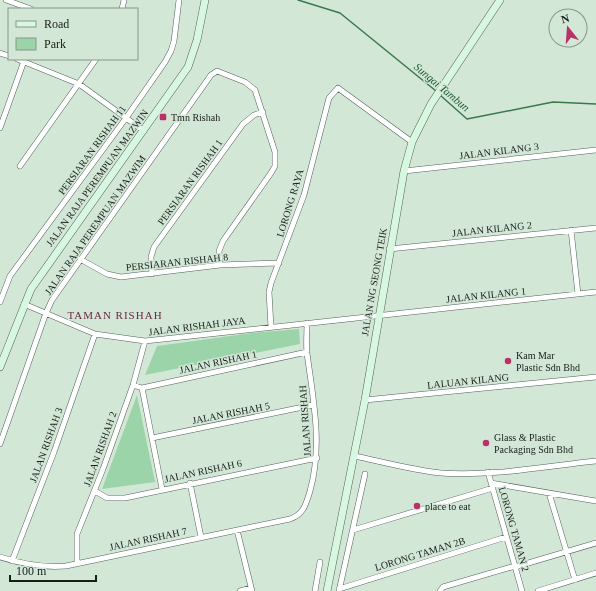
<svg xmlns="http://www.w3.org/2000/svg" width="596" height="591" viewBox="0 0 596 591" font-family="'Times New Roman',serif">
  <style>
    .green { fill: #9cd4a9 }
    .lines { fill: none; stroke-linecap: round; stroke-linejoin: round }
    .stream { stroke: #39784c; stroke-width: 1.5 }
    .minor-casing { stroke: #526255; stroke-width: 6 }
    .secondary-casing { stroke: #526255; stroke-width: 8 }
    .minor { stroke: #fff; stroke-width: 5 }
    .secondary { stroke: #d8f7e0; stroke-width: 7 }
    .poi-dot { fill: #bb3068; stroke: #d3e7d7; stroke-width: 1.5 }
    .labels { text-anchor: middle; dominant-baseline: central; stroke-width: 3; stroke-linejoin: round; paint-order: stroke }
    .poi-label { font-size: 10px; fill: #171e19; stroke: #d3e7d7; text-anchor: start }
    .street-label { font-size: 10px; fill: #171e19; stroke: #d3e7d7 }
    .water-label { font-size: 11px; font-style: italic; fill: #17562d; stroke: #d3e7d7 }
    .neighbourhood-label { font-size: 11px; letter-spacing: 1px; fill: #6c2840; stroke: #d3e7d7 }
  </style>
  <rect width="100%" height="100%" fill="#d3e7d7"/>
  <path class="green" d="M299 329 300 344 145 375 157 346 252 333Z
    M137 395 155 482 102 489Z"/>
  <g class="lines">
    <path class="stream" d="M298 0 340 13 436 91
      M440 95 467 119 553 102 596 104"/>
    <g class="minor-casing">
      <path id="minor" d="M6 0 31 9
        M122 9 124 0
        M0 53 9 56
        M17 59 79 84 144 131
        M0 128 24 61
        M20 166 96 59
        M404 171 596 150
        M571 230 578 294
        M389 249 596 228
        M80 259 107 274 121 277 220 265 279 263
        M152 274 151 257 154 247 243 124 254 115 263 112
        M0 302 10 276 126 118 165 62 171 51 174 41 179 0
        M24 304 95 334 145 341 596 292
        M271 327 269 292 271 283 304 195 329 98 338 88 412 142
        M133 385 142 388 307 352
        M142 388 162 489
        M365 400 596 377
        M152 438 313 405
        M0 444 46 313 52 300 211 75 217 71 245 82 255 90 275 152V166L271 173 223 241 219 251 220 265
        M355 456C383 462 412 470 441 473 490 477 547 466 596 461
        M488 472 522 591
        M190 483 201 537
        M491 483 596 501
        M95 491 107 498H125L317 458
        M549 493 575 580
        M237 530 252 591
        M353 530 493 488
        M0 557C22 564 43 568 66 566L290 519C304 514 306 504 310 491 323 445 313 399 307 353 306 343 307 333 307 323
        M12 561 54 452 95 334
        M77 563V534L103 469 133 385 145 341
        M515 567 596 543
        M339 589 506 537
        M240 591 251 588
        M315 591 320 562
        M339 591 365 474
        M440 591 443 587 515 566
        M538 591 596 573"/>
    </g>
    <g class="secondary-casing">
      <path id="secondary" d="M0 367 31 289 188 67 197 40 205 0
        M327 591 365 400 404 171 412 142 431 104 500 0"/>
    </g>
    <use href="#minor" class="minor"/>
    <use href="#secondary" class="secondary"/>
  </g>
  <g class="poi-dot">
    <rect x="159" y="113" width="8" height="8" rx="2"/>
    <circle cx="508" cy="361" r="4"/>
    <circle cx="486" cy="443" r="4"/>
    <circle cx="417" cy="506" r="4"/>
  </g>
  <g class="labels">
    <g class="poi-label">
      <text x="171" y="117">Tmn Rishah</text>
      <text x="516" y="355">Kam Mar<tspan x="516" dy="12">Plastic Sdn Bhd</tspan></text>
      <text x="494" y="437">Glass &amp; Plastic<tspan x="494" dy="12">Packaging Sdn Bhd</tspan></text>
      <text x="425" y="506">place to eat</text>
    </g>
    <g class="street-label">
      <text transform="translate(92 150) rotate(-54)">PERSIARAN RISHAH 11</text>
      <text transform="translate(499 151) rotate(-7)">JALAN KILANG 3</text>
      <text transform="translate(97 178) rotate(-54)">JALAN RAJA PEREMPUAN MAZWIN</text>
      <text transform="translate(190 182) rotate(-54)">PERSIARAN RISHAH 1</text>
      <text transform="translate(290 203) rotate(-73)">LORONG RAYA</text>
      <text transform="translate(95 225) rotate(-55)">JALAN RAJA PEREMPUAN MAZWIM</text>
      <text transform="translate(492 229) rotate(-6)">JALAN KILANG 2</text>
      <text transform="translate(177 262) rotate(-6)">PERSIARAN RISHAH 8</text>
      <text transform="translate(374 282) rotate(-80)">JALAN NG SEONG TEIK</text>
      <text transform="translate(486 295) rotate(-6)">JALAN KILANG 1</text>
      <text transform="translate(197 326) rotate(-7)">JALAN RISHAH JAYA</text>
      <text transform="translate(218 362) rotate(-12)">JALAN RISHAH 1</text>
      <text transform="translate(468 381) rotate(-6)">LALUAN KILANG</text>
      <text transform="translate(231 413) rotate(-11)">JALAN RISHAH 5</text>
      <text transform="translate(305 421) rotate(-94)">JALAN RISHAH</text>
      <text transform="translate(46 445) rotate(-70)">JALAN RISHAH 3</text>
      <text transform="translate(100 449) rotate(-70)">JALAN RISHAH 2</text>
      <text transform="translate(203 471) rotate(-12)">JALAN RISHAH 6</text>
      <text transform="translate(514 529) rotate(74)">LORONG TAMAN 2</text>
      <text transform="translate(148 539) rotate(-12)">JALAN RISHAH 7</text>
      <text transform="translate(420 554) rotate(-17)">LORONG TAMAN 2B</text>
    </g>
    <g class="water-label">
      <text transform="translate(442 87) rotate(40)">Sungai Tambun</text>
    </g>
    <g class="neighbourhood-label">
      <text x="115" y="315">TAMAN RISHAH</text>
    </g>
  </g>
  <rect x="8" y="8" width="130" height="52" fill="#d3e7d7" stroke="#88978b"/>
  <rect x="16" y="21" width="20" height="6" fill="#d8f7e0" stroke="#88978b"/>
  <text x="44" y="28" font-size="12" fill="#171e19">Road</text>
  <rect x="16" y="38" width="20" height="12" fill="#9cd4a9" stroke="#88978b"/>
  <text x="44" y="48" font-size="12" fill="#171e19">Park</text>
  <g transform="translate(568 28) rotate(343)"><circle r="19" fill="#d3e7d7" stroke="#88978b"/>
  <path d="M0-3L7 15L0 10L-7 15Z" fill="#bb3068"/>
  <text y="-6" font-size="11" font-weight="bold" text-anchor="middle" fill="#171e19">N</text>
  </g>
  <path d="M10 575v6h86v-6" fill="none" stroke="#171e19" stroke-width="2"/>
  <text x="16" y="575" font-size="12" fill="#171e19" stroke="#d3e7d7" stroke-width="3" paint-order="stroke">100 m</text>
</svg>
